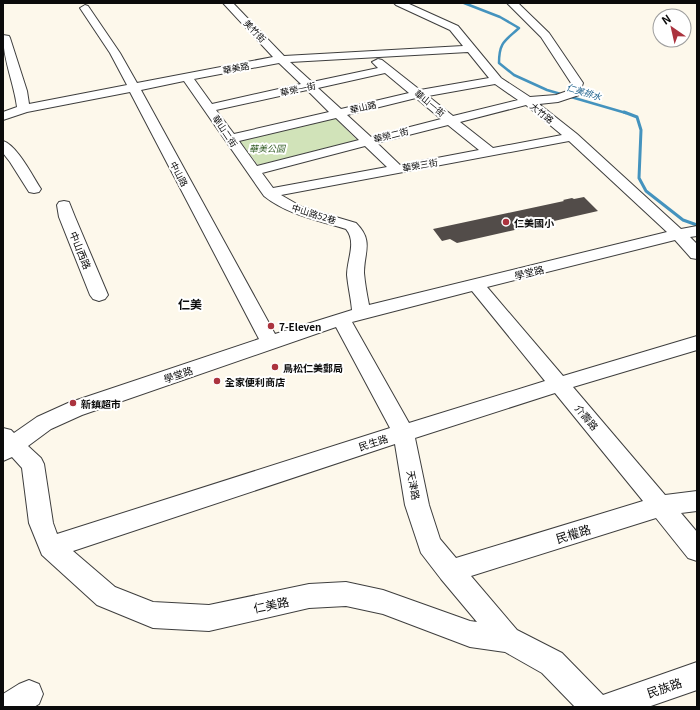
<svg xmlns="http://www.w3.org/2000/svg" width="700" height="710" viewBox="0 0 700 710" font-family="Georgia,'Noto Sans TC',serif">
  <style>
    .green { fill: #d1e3b9 }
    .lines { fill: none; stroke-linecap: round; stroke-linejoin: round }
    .stream-far1 { stroke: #4493be; stroke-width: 2.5 }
    .stream { stroke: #4493be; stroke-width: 3 }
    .building { fill: #524c49 }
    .minor-casing { stroke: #3e3e3e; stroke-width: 2 }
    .minor { fill: #fff; fill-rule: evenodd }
    .poi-dot { fill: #ab333e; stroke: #fff; stroke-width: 1.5 }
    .labels { text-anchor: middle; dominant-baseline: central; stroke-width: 4; stroke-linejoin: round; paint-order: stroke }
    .far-street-label { font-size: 9px; fill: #0b0b0b; stroke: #fff }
    .far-water-label { font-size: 9px; font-style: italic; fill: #23658e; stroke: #fff }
    .far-park-label { font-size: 9px; font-style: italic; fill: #315b23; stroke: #fff }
    .poi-label { font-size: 10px; font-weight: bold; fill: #0b0b0b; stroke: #fff; text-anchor: start }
    .street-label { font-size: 10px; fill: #0b0b0b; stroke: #fff }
    .quarter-label { font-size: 12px; font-weight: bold; fill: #0b0b0b; stroke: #fff }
    .near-street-label { font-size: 12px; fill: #0b0b0b; stroke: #fff }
  </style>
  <rect width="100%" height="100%" fill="#fdf8eb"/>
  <path class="green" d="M334 117 357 140 258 165 239 140Z"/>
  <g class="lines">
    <path class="stream-far1" d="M464 3 500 17 519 28C505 41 499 42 499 63L514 75 547 90 626 113"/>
    <path class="stream" d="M624 112 637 117 641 130 639 178 646 191 683 220 697 225"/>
  </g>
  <path class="building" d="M584 197 598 211 457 243 450 239 442 241 433 229 564 201 563 200 572 198 574 199Z"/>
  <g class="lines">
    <g class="minor-casing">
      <path id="minor" d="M223 3H233L284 56 463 46 450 30 396 5 394 3H407L458 26 501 78 530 97 556 95 570 90 571 83 541 37 507 3H518L549 33 583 83 579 95 558 102 539 104 577 134 681 229 697 226V236L690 237 697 244V259L691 258 675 240 487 287 563 376 697 336V350L573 387 665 495 697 491V511L681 513 697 532V561L688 558 656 518 471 576 517 630 562 653 603 695 697 662V690L648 707H575L542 673 505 652 470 647 383 614 346 606 309 608 209 631 153 628 97 605 42 555 29 523 22 468 12 457 3 461V428L11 430 14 433 37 417 68 403 259 339 130 92 27 112 3 120V112L17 107C14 83 3 60 3 35L9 36 10 38 27 91 29 104 127 85 110 53 80 8 85 5 88 6 120 53 137 83 273 57ZM468 52 489 78 420 90 382 60 378 59 372 62 378 68 312 82 290 62ZM279 63 301 84 212 104 194 79ZM385 73 409 93 341 109 318 88ZM184 81 264 196C288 215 317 220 346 229 357 242 347 259 347 275 348 287 351 298 352 310L275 334 141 90ZM495 84 518 100 453 116 428 96ZM307 90 329 112 234 134 216 110ZM416 98 441 119 371 137 347 115ZM526 105 562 135 493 148 460 122ZM336 118 359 140 257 166 239 141ZM448 125 479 150 400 165 377 143ZM569 141 667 232 369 305C367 295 365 284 364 273 364 252 374 241 356 223L302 207 281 195ZM365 146 387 167 273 188 262 173ZM472 291 545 381 409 423 352 322ZM336 327 390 428 57 534 53 523 44 464 41 458 28 446 51 429 82 415ZM555 393 643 501 456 558 440 539 429 505 415 438ZM395 444 405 505 421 553 441 579 477 622 470 621 383 590 346 582 309 584 209 605 153 602 115 587 73 551Z
        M3 141C17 145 33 177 41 189L39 192 34 193 29 192 10 162 3 153Z
        M64 201 69 202 75 217 108 295 105 299 99 301 93 299 90 295 59 217 57 205 59 202Z
        M29 680 39 684 43 694 39 704 34 707H3V694L19 684Z"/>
    </g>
    <use href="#minor" class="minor"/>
  </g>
  <g class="poi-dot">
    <circle cx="506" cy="222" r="4"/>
    <circle cx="271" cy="326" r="4"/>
    <circle cx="275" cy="367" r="4"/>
    <circle cx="217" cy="381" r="4"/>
    <circle cx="73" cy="403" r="4"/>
  </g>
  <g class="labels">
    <g class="far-street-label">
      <text transform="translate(255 31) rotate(46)">美竹街</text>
      <text transform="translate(236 68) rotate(-11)">華美路</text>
      <text transform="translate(298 89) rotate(-12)">華榮一街</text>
      <text transform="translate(430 103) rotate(39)">華山一街</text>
      <text transform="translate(363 107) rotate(-13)">華山路</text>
      <text transform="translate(542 113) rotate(39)">大竹路</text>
      <text transform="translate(225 131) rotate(56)">華山二街</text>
      <text transform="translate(391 135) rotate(-14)">華榮二街</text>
      <text transform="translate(420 165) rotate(-10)">華榮三街</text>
      <text transform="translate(179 174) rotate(62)">中山路</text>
      <text transform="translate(314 214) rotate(17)">中山路52巷</text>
    </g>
    <g class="far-water-label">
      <text transform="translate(584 92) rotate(17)">仁美排水</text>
    </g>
    <g class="far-park-label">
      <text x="267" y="148">華美公園</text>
    </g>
    <g class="poi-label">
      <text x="514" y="222">仁美國小</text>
      <text x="279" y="326">7-Eleven</text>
      <text x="283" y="367">鳥松仁美郵局</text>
      <text x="225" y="381">全家便利商店</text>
      <text x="81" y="403">新鎮超市</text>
    </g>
    <g class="street-label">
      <text transform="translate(81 250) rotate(68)">中山西路</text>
      <text transform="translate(529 272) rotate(-14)">學堂路</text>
      <text transform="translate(178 374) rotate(-19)">學堂路</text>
      <text transform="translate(587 417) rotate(50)">介壽路</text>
      <text transform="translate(373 442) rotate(-18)">民生路</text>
      <text transform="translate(414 485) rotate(79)">天津路</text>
    </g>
    <g class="quarter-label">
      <text x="190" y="303">仁美</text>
    </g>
    <g class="near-street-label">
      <text transform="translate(573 533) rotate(-17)">民權路</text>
      <text transform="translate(271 604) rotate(-12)">仁美路</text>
      <text transform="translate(664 687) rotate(-19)">民族路</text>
    </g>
  </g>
  <rect width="700" height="710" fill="none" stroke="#0b0b0b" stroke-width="8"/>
  <g transform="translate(672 28) rotate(326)"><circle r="19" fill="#ffffff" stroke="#9d9d9d"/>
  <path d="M0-3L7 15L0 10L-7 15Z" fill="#ab333e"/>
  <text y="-6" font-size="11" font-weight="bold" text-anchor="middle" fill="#0b0b0b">N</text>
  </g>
</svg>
